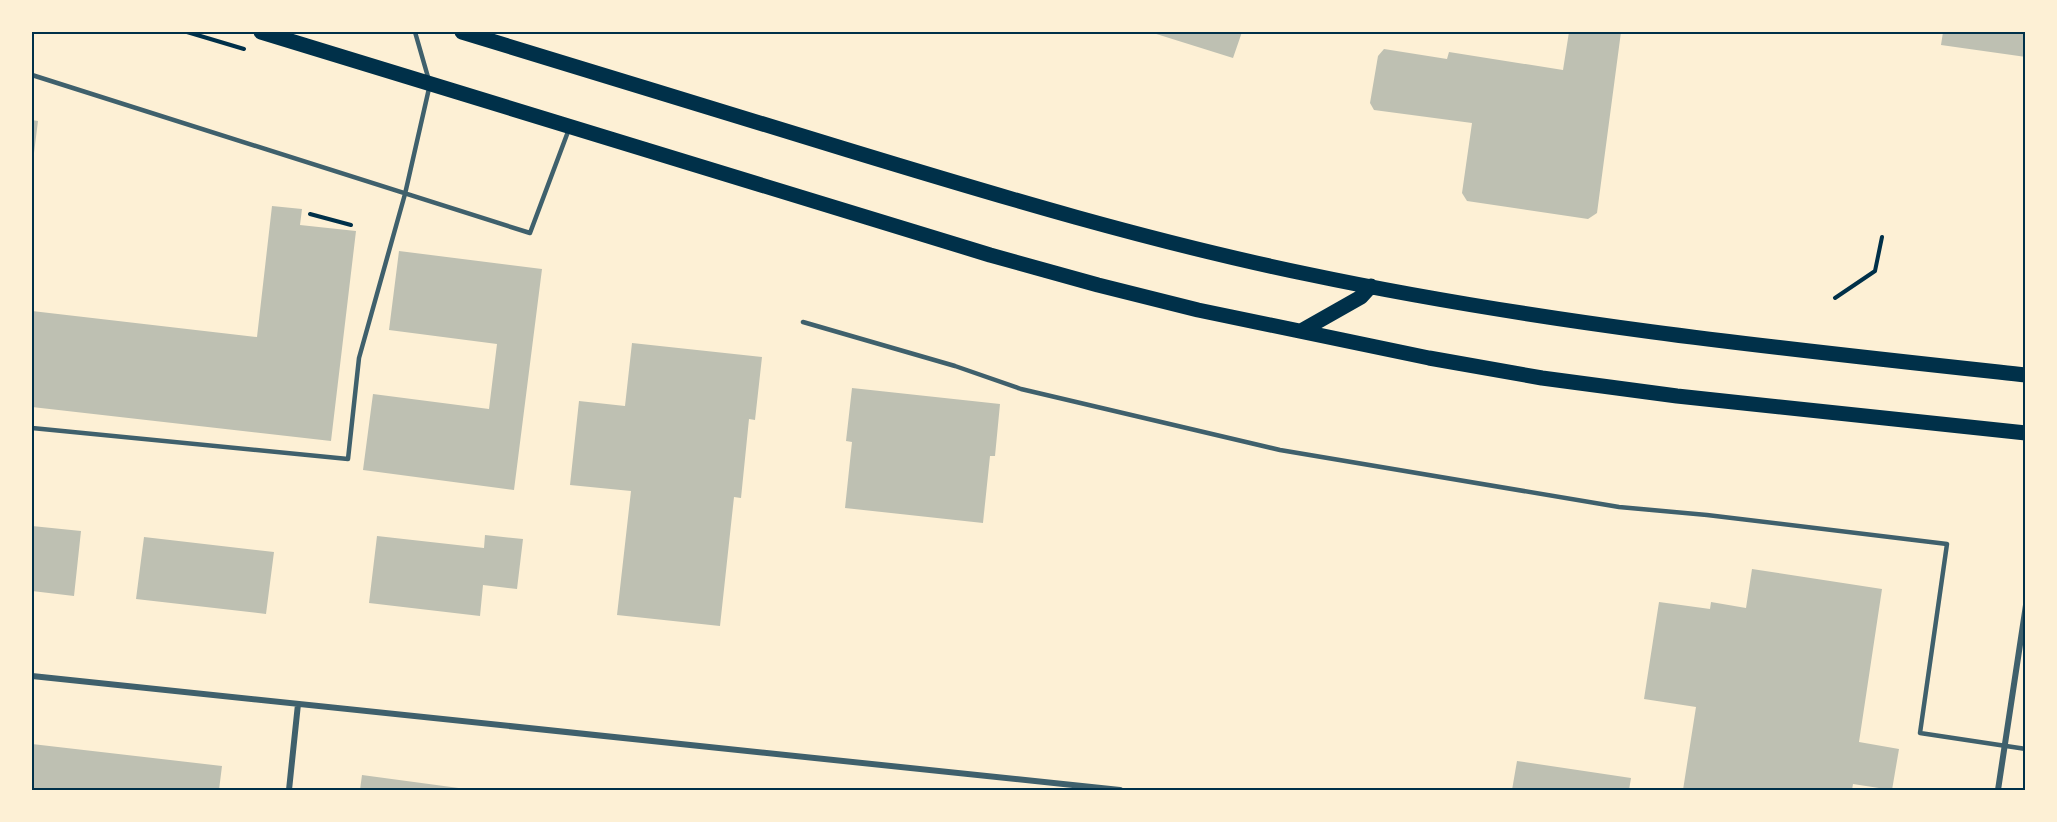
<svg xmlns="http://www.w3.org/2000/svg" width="2057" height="822" viewBox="0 0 2057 822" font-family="'Fira Sans',sans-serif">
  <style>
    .building { fill: #bec0b2 }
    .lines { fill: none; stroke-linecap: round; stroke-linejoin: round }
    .path { stroke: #003049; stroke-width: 4 }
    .service { stroke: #3f606c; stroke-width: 4.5 }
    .minor { stroke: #3f606c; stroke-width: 6 }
    .primary { stroke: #003049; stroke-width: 15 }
    .neatline { fill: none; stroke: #003049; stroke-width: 2 }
  </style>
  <rect width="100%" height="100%" fill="#fdf0d5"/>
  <path class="building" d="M1150 32H1242L1233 58Z
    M1569 32H1621L1597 213 1588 219 1467 201 1462 193 1472 123 1374 110 1370 103 1378 56 1384 49 1447 59 1449 52 1563 70Z
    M1943 32H2026V57L1941 45Z
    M32 120 38 121 33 161H32Z
    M272 206 302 209 300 225 356 231 331 441 32 407V311L257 337Z
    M399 251 542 269 514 490 363 470 373 394 489 409 497 344 389 330Z
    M632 343 762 357 755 420 749 419 741 498 734 497 720 626 617 615 631 491 570 485 579 401 625 406Z
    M852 388 1000 404 995 456H990L983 523 845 508 852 442 846 441Z
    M32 526 81 531 74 596 32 591Z
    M485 535 523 539 517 589 483 585 480 616 369 603 377 536 484 548Z
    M144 537 274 552 266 614 136 599Z
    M1752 569 1882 589 1859 742 1899 749 1892 790 1853 784 1852 790H1683L1696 707 1644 699 1659 602 1710 609 1711 602 1746 608Z
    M32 744 222 766 219 790H32Z
    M1517 761 1631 778 1629 790H1512Z
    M362 775 466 789V790H360Z"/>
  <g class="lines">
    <path class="path" d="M187 32 244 49
      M310 214 351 225
      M1835 298 1875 271 1882 237"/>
    <path class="service" d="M32 75 530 233 569 129
      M803 322 955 366 1021 389 1280 450 1619 507 1707 515 1947 544 1920 733 2026 749
      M32 428 348 459 359 358 405 194 430 84 415 32"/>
    <path class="minor" d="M32 676 1120 790
      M289 790 298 704
      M1998 790 2026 605"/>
    <path class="primary" d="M261 32 990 255 1098 285 1198 310 1429 358 1542 378 1677 396 2026 433
      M462 32C591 71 719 111 848 150 999 196 1152 242 1307 274 1544 324 1785 349 2026 375
      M1301 331 1361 297 1371 286"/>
  </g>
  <rect width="2057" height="822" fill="none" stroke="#fdf0d5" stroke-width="66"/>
  <rect x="33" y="33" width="1991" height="756" class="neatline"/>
</svg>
